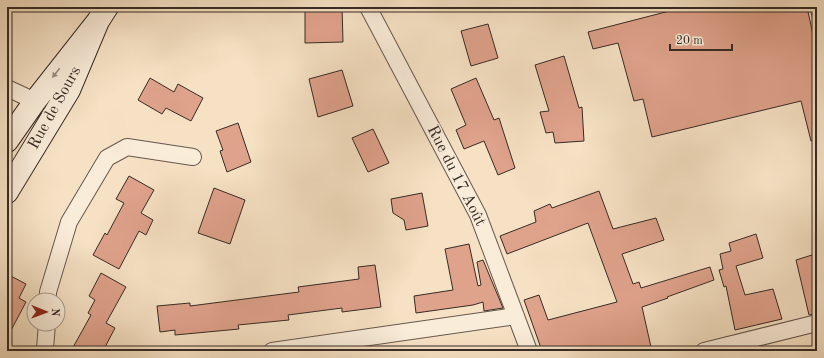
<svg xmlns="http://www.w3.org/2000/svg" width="824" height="358" viewBox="0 0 824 358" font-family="'Old Standard TT',serif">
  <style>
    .building { fill: #dfa28b; stroke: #372b25 }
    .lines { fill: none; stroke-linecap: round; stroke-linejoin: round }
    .lane-casing { stroke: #67584d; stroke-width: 10 }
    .street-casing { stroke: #67584d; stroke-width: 18 }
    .secondary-casing { stroke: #372b25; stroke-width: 24 }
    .lane { stroke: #f9ecd9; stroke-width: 8 }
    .street { stroke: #f9ecd9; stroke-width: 16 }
    .secondary { stroke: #f9ecd9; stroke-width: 22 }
    .oneway { fill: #988c7f }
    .labels { text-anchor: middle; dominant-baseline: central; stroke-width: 3; stroke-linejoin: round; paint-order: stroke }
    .street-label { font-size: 16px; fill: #372b25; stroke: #f9ecd9 }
  </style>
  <rect width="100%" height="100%" fill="#f6e1c4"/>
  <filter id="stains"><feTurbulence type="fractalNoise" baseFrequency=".005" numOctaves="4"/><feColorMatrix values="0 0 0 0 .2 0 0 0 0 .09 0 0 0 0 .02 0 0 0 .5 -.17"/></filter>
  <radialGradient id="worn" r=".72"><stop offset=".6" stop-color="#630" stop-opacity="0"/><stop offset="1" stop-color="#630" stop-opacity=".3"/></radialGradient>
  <path class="building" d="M305 7H342L343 42 305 43Z
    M685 7H807L817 53V141H811L801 101 652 137 643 99 634 101 618 43 593 49 588 32Z
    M488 24 498 58 471 66 461 31Z
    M564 56 579 108 582 107 584 141 555 143 553 132 546 133 540 112 549 111 535 65Z
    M342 70 353 106 318 117 309 79Z
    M150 78 174 92 178 84 203 98 191 121 166 108 162 114 138 100Z
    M476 78 494 120 499 118 515 168 498 175 484 141 464 149 456 130 466 125 451 89Z
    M238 123 251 162 227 172 220 151 223 150 216 131Z
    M373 129 389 163 368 172 352 138Z
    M129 176 154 190 141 213 153 220 146 235 139 231 119 269 93 255 105 233 107 235 124 203 116 199Z
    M214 188 245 200 230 244 198 233Z
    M599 191 613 229 656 218 664 240 622 254 633 284 639 282 641 288 710 267 714 280 667 297 668 298 642 307 651 347 625 351H542L524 300 539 295 548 320 617 302 588 223 507 254 500 236 536 222 534 211 550 204 552 208Z
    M422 193 428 226 406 230 404 220 393 213 391 199Z
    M756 234 763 258 736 266 745 295 773 289 782 319 735 330 726 286 724 287 719 270 723 269 720 254 731 251 729 243Z
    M469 244 478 286 481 285 477 262 483 260 503 308 484 311 483 302 473 305 416 313 414 296 453 290 445 249Z
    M812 255 817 272V314L809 315 796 260Z
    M375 265 381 307 342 312V308L288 315 289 320 238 325 239 329 175 335V330L160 332 157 306 190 303V306L299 292 298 287 359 279 358 267Z
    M101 273 126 287 106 323 115 328 103 351H71L91 315 88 313 95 300 89 296Z
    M7 274 26 284 19 298 26 302 7 338Z"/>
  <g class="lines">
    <g class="lane-casing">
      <path id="lane" d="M814 7 817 17"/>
    </g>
    <g class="street-casing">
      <path id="street" d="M368 7 478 215 529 351
        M7 88 35 101
        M48 300V292L69 222 107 158 127 147 193 157
        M46 351 45 348 47 324
        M272 351 516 316
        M704 351 817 323"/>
    </g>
    <g class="secondary-casing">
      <path id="secondary" d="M7 141 35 101 98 21 107 7
        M7 192 69 90 98 21"/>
    </g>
    <use href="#lane" class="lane"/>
    <use href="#street" class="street"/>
    <use href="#secondary" class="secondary"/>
  </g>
  <defs><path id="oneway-solid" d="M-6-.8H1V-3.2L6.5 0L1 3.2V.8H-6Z"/></defs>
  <use class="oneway" href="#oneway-solid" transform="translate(56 73) rotate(128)"/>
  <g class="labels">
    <g class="street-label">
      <text transform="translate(55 108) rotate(-61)">Rue de Sours</text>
      <text transform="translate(456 176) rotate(63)">Rue du 17 Août</text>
    </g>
  </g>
  <rect width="824" height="358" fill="none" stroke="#f6e1c4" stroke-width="24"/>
  <rect x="8" y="8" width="808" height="342" fill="none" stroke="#372b25" stroke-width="2"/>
  <rect x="12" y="12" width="800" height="334" fill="none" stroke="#372b25"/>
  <g transform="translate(46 312) rotate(91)"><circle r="19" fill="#f9ecd9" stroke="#ab9f91"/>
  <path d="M0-3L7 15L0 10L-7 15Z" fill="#8f2418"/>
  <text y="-6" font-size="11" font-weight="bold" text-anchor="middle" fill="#372b25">N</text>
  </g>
  <path d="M670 44v6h62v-6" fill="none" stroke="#372b25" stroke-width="2"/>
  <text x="676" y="44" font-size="12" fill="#372b25" stroke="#f9ecd9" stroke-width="3" paint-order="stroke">20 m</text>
  <rect width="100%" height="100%" filter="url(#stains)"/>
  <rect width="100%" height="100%" fill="url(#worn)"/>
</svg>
